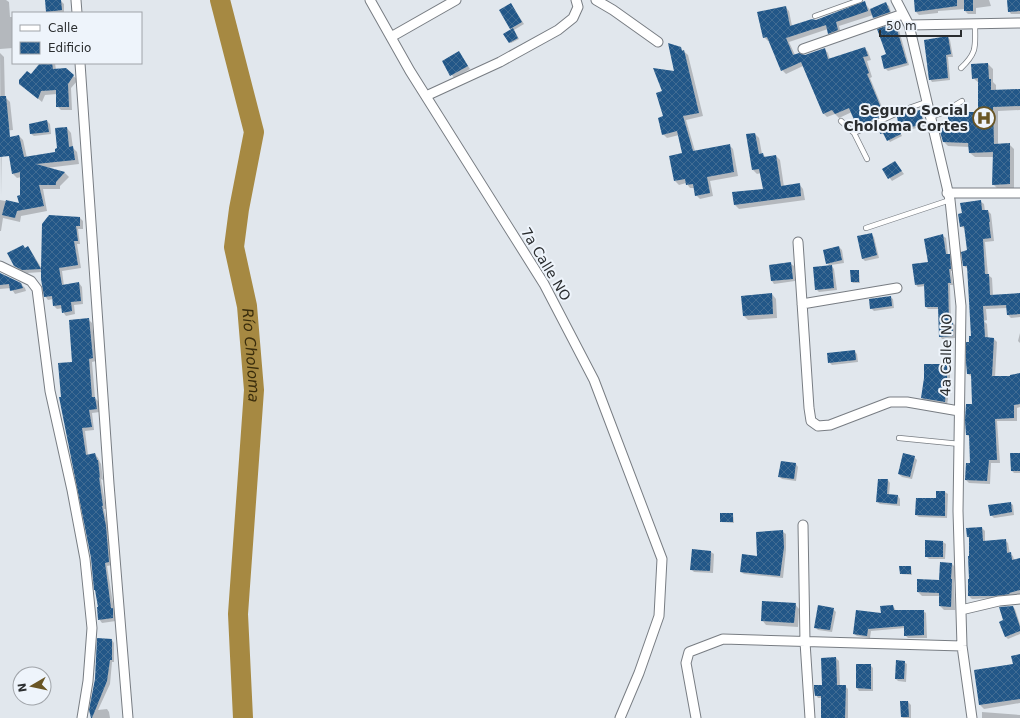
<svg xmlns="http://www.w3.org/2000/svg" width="1020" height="718" viewBox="0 0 1020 718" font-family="'DejaVu Sans',sans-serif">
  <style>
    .shadow { fill: #0003 }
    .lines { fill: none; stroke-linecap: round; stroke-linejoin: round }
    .river { stroke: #a68942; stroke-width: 20 }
    .building { fill: url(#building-cross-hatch) }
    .lane-casing { stroke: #787d83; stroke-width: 6 }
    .street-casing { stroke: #787d83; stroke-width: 11 }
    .lane { stroke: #fff; stroke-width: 4.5 }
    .street { stroke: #fff; stroke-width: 9 }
    .labels { text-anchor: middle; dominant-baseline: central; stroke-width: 4; stroke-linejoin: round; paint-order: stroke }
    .poi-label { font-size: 14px; font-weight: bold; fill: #2a2d2f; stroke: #eef4fb; text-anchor: end }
    .street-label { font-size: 14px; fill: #2a2d2f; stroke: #eef4fb }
    .water-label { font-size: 15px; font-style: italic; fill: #392c0c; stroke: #eef4fb }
  </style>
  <defs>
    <pattern id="building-cross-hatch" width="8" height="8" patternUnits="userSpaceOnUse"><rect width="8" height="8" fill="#225788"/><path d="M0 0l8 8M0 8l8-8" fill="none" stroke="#416c93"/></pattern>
  </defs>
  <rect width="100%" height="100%" fill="#e1e7ed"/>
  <path class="shadow" d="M0 0H6L9 2 10 17H13V48L0 49Z
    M46 0 61 1 64 4V13H47Z
    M915 0H989L991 6 976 8V14H968L965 11V9L938 11V13L919 15 916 12Z
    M1008 0H1020V14H1011L1009 11Z
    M865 3 870 10 886 4 889 6 892 15 877 20 873 15 839 26 841 34 833 37 829 33 828 29 789 42 795 55 805 56 824 49 828 53 830 60 865 48 868 52 871 60 867 61 872 77 870 78 887 119 862 130 858 126 852 112 839 118 835 114 827 117 823 113 803 66 786 74 782 70 769 41H768L764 37 785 7 789 11 792 26 816 21Z
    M511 4 524 24 514 30 519 39 511 43 509 42 512 30 510 28Z
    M895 24 898 27 909 65 888 71 885 68 887 55Z
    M948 37 950 40 953 57H948L950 80 932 82 930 79Z
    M680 48 688 55 703 116 686 120 695 151 729 145 733 149 738 176 710 181 713 196 700 199 696 195 695 188H690L686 183 679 185 675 181 684 154 679 135 667 138 663 134 664 117 663 92 676 72Z
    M459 52 470 69 454 78 443 61Z
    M0 53 4 57 5 100 6 98 10 102 13 130 2 131 1 197Z
    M41 63H55L56 70 65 69 78 80 71 88 72 110H61L57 106V94L45 95 42 102 19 82 27 72 31 75Z
    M988 64 993 69V82L996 85V91L1020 90V110L998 111V145L1009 144 1014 149V188L998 189 993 184 994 157H975L970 153V147L948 146 944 142 949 129 979 113V83L973 78Z
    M920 111 922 113 925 126 900 132 902 136 890 142 885 135 881 133 886 123 888 126 899 122Z
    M47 121 50 124 51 134 34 136 31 134Z
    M67 128 71 133 73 148 77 152 79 164 46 168 65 173 69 177 60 186V189H43L47 211 21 216 20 222 3 218 1 231H0V200L20 204 22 196 21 177 17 178 13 174 19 136 23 140 27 158 56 153Z
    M755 134 759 138 762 154 767 158 776 156 780 160 784 187 799 184 803 189 805 200 739 209 735 205 764 189 761 173 757 174 753 170 747 135Z
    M895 162 904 174 892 181 883 169Z
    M980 201 984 204 985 211H988L991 214 994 241 985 242 988 275 992 278 993 296 1020 294V317L1011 318 1008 315 1007 308 986 309 987 320 984 321 987 324 988 338 994 339 997 342 995 377 1020 375V407L1017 408V421H997L1000 463H991L990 484 969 483 966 480 971 464 970 437 967 435 973 405 972 377 968 374 972 337 968 269 964 266 968 251 965 229 961 226 963 214Z
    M80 218 83 221V229H78L80 244H77L81 268 62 271 64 286 79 283 82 287 83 304 74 305 75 314 66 316 63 312V308L57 309 54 306 53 299 48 300 45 296 42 272 27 273 18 269 15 265 25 249 28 247 31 251 42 269Z
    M871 234 874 237 879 258 865 261 862 258Z
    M943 236 946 238 948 255 952 257 953 271H951L953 285H950L951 323H953L955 325V338L942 339 940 336 939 309H928L926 307 925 286 918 287 916 285 930 263Z
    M839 247 842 250 844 263 831 265 834 269 837 290 819 292 816 289 830 266 827 263Z
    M791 264 794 266 795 281 774 284 772 281Z
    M859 271 860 283H853L852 282Z
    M0 274 21 284 25 288 26 291 15 294 11 288 0 289Z
    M772 294 776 299 777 318 748 320 744 316 742 296Z
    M890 297 893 299 894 308 874 311 871 308Z
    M88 319 92 323 96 361 92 362 95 398 98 401 100 412 92 413 94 430 85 431 88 455 95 454 98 458 101 464 103 480 101 479 106 509H104L109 530 112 565 107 566 114 610 116 612V621L102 623 99 619V608L92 558 62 398 73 363Z
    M1020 333V343L1018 341Z
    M855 352 857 354 858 362 832 365 829 362Z
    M925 365H947L950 368V386L947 405 925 401 922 398 925 388Z
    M1020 454V473H1014L1012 471Z
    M914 457 917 460 912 479 902 477 899 474Z
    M796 464 798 467 796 481 782 479 779 476Z
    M888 480 890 483 889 496H898L900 499V506L880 504 877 502Z
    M945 492 948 494 947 518 919 517 916 515 937 499Z
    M1010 503 1013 505 1014 515 994 518 991 515Z
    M733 514 734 523 721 522Z
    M982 528 985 531V542L1005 540 1008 543 1010 554 1013 556 1014 560 1020 559V594L1012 596V597L972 599 969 596 970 557V539L968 537Z
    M783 532 786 534V550L783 578 744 574 741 572Z
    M943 542 946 544 945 559H929L926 556Z
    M693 550 711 552 714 554 713 573 694 572 691 569Z
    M952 564 956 568 954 583 955 610H944L940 606V596H922L918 592 940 581Z
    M911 567 912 575 901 574Z
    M795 604 799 609 798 627 766 625 762 620Z
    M893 606 895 609 896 611H923L926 613 927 638H908L905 635V628L871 631 870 638 857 636 854 634Z
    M1013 607 1015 609 1020 624V634L1008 639 1005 636 1004 621Z
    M833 609 836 612 832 632 818 630 815 627Z
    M112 640 114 643V662H112L110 684 98 710 107 709 109 712 110 718H92Z
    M1020 655V703L984 709 980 705 975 671 1014 665Z
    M836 658 839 661 840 686H845L848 689V718H823L822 698H818L816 695 823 686Z
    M904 662 907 664 906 682 898 681 896 679Z
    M870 665 873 668V691H859L857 688Z
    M908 702 911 705V718H903L902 717Z
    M982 712 1020 715V718H982Z"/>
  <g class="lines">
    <path class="river" id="s1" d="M220 0 254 132 239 209 234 247 247 306 254 390 238 614 243 718"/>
  </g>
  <path class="building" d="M45 0H61L62 10 46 12Z
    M914 0H957V6L915 12Z
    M964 0H973V11H964Z
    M1007 0H1020V11L1008 12Z
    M865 1 868 11 836 22 838 30 828 34 826 25 786 38 793 55 799 53 805 55 825 48 828 59 865 47 868 56 863 57 869 73 867 74 884 115 857 127 849 108 835 114 832 110 823 114 801 62 781 71 767 37 763 38 757 12 786 6 790 26 812 19 816 20Z
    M886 2 890 12 873 18 870 9Z
    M511 3 522 22 510 29 499 10Z
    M895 23 907 63 884 69 881 56 886 54 877 29Z
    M513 28 518 38 509 43 503 34Z
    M948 36 951 54 946 55 948 78 929 80 924 40Z
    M668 43 681 47 682 51 684 50 699 113 683 116 693 151 730 144 734 172 707 177 710 193 695 196 693 184 686 185 685 179 674 181 669 156 682 153 677 131 662 135 658 118 663 116 656 93 662 91 653 68 674 71Z
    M459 51 468 66 450 76 442 61Z
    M40 63H52L53 69 66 68 74 75 68 84 69 107H56V90L41 91 38 99 19 84V80L27 71 31 74Z
    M988 63 989 79H991V90L1020 89V106L993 107 994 144 1010 143V184L992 185 993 152 969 153 968 143 943 142 939 128H948V114L951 112H978V78L972 79 971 64Z
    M0 96H6L10 137 19 135 24 157 55 152V149L57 148 55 128 67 127 69 147 73 146 75 160 36 164 65 172 56 182V185H39L44 206 17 211 15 218 2 215 6 200 19 203 17 196 20 195V172L12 174 9 156 0 157Z
    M920 110 924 124 899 130 901 134 887 141 883 133 880 134 879 125 886 122 887 125 898 122 897 117 906 113Z
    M47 120 49 132 30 134 29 124Z
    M755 133 759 154 763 153 764 157 776 155 781 186 800 183 801 196 734 205 732 192 763 189 759 169 752 170 746 134Z
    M895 161 902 171 888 179 882 169Z
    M981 200 982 210H988L990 222H989L991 238 983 239 985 274H989L990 295 1020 293V314L1007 315 1006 305 983 306 985 337 994 338 992 376H1010V375L1020 373V404L1014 405V418L995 419 997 460H989L987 481 965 480 966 463H970L969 435H966L965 420 966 404H972L971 374H967L966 362V342H969V336H971L967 266H963L961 252 967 250 964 226 960 227 958 214 962 213 960 203Z
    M49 215 80 217V226H76L78 241H74L78 265 59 268 62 285 79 282 81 301 71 302 72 311 62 313 61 305 53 306 52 296 44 297 41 279V269L22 270 14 266 7 253 23 245 25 248 28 246 41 269 42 224Z
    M872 233 877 255 862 259 857 236Z
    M943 234 946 254H950L951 269H949L951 283H948L949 322H953V336L939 337 938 307H925L924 284 915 285 912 264 928 262 924 239Z
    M839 246 842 260 826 264 823 250Z
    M791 262 793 279 771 281 769 265Z
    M832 265 834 288 815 290 813 267Z
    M850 270H859V282H851Z
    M0 273 21 283 23 288 10 291 9 284 0 285Z
    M772 293 773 314 743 316 741 296Z
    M891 296 892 306 870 309 869 299Z
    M89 318 93 358 89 359 92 397H95L97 409 89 410 92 427 82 428 86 455 95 453 97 460H98L100 478 99 477 103 506H102L106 526 109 562 105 563 111 608H113V618L98 620 97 607H98L95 590H94L91 558 59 397H61L58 363 72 362 69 320Z
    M855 350 856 360 828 363 827 353Z
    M924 364H947V382L945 402 921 398 924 378Z
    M903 453 915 456 910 477 898 474Z
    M1010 453H1020V471H1011Z
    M781 461 796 463 794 479 778 477Z
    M878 479H888L887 494 898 495 897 504 876 502Z
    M936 491H945V516L915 515 916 498H936Z
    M1011 502 1012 512 990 516 988 505Z
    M720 513H733V522H720Z
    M982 527 983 541 1006 539 1007 553 1011 552 1012 560 1020 558V590L1009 593 1010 594 995 596H968V579H969L968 556H969V537H967L966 528Z
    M783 530 784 547 780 576 740 572 742 554 757 556 756 532Z
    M925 540 943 541V557H925Z
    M692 549 711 551 710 571 690 570Z
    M940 562 952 563 951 579H952L951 607 939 606V593L917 592V579L939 580Z
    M899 566H911V574H900Z
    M762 601 796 603 794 623 761 621Z
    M818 605 834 608 830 630 814 628Z
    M893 605 894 610H924V635L904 636V626L868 629 867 636 853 634 856 610 881 613 880 606Z
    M1013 606 1020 627V631L1005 637 999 622 1003 620 999 607Z
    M97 638 112 639V660H110L107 681 92 718H91L89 710 95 679Z
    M1020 654V699L979 705 974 670 1013 664 1011 656Z
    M836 657 837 685H846L845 718H821V696H815L814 689V685H822L821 658Z
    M896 660 905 661 904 679H895Z
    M856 664H871V689L856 688Z
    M900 701H908L909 717H901Z"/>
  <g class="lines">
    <g class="lane-casing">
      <path id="lane" d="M815 16 860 0
        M961 68C978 52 975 46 975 24
        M930 117 942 113 962 101
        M841 121 854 133 906 109 926 102
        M854 133 867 159
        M866 228 950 200
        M899 438 960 444"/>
    </g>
    <g class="street-casing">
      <path id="street" d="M76 0 77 13
        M370 0 410 71 544 284 594 380 662 559 659 616 639 673 620 718
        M596 0 613 10 658 42
        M896 0 909 25 950 200 961 306 958 511 962 646 972 718
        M909 25 1020 23
        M391 37 456 0
        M803 49 903 14
        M80 63 109 484 128 718
        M426 96 500 62 558 30 573 18 578 7 576 0
        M947 193H1020
        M798 242 809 408 811 421 818 426 830 425 890 402H907L959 411
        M0 266 31 281 37 289 50 391 72 490 85 559 92 628 88 681 82 718
        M802 304 897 288
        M803 525 805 642 810 718
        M961 610 999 601 1020 599
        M696 718 686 663 689 652 723 639 962 646"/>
    </g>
    <use href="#lane" class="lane"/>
    <use href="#street" class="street"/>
  </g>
  <defs>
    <g id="hospital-ring" transform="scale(1.15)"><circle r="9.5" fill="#eef4fb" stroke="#695524" stroke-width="1.5"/><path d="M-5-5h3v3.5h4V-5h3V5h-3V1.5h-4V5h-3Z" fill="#695524"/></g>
  </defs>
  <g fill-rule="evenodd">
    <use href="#hospital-ring" x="984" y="118"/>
  </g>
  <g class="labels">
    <g class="poi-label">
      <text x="968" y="110">Seguro Social<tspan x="968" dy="16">Choloma Cortes</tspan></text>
    </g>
    <g class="street-label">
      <text transform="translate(546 264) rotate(59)">7a Calle NO</text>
      <text transform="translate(946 355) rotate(-89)">4a Calle NO</text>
    </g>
    <g class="water-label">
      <text stroke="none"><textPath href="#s1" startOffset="363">Río Choloma</textPath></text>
    </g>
  </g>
  <rect x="12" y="12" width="130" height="52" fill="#eef4fb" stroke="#a0a4a9"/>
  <rect x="20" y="25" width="20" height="6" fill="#ffffff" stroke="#a0a4a9"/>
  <text x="48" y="32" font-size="12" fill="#2a2d2f">Calle</text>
  <rect x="20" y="42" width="20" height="12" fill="url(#building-cross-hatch)" stroke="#a0a4a9"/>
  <text x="48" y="52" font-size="12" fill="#2a2d2f">Edificio</text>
  <g transform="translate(32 686) rotate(261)"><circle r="19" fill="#eef4fb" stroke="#a0a4a9"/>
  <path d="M0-3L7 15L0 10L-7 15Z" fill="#695524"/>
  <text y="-6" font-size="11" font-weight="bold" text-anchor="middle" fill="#2a2d2f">N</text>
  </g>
  <path d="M880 30v6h81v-6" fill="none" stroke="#2a2d2f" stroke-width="2"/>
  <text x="886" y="30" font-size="12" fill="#2a2d2f" stroke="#eef4fb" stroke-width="3" paint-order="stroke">50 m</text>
</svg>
